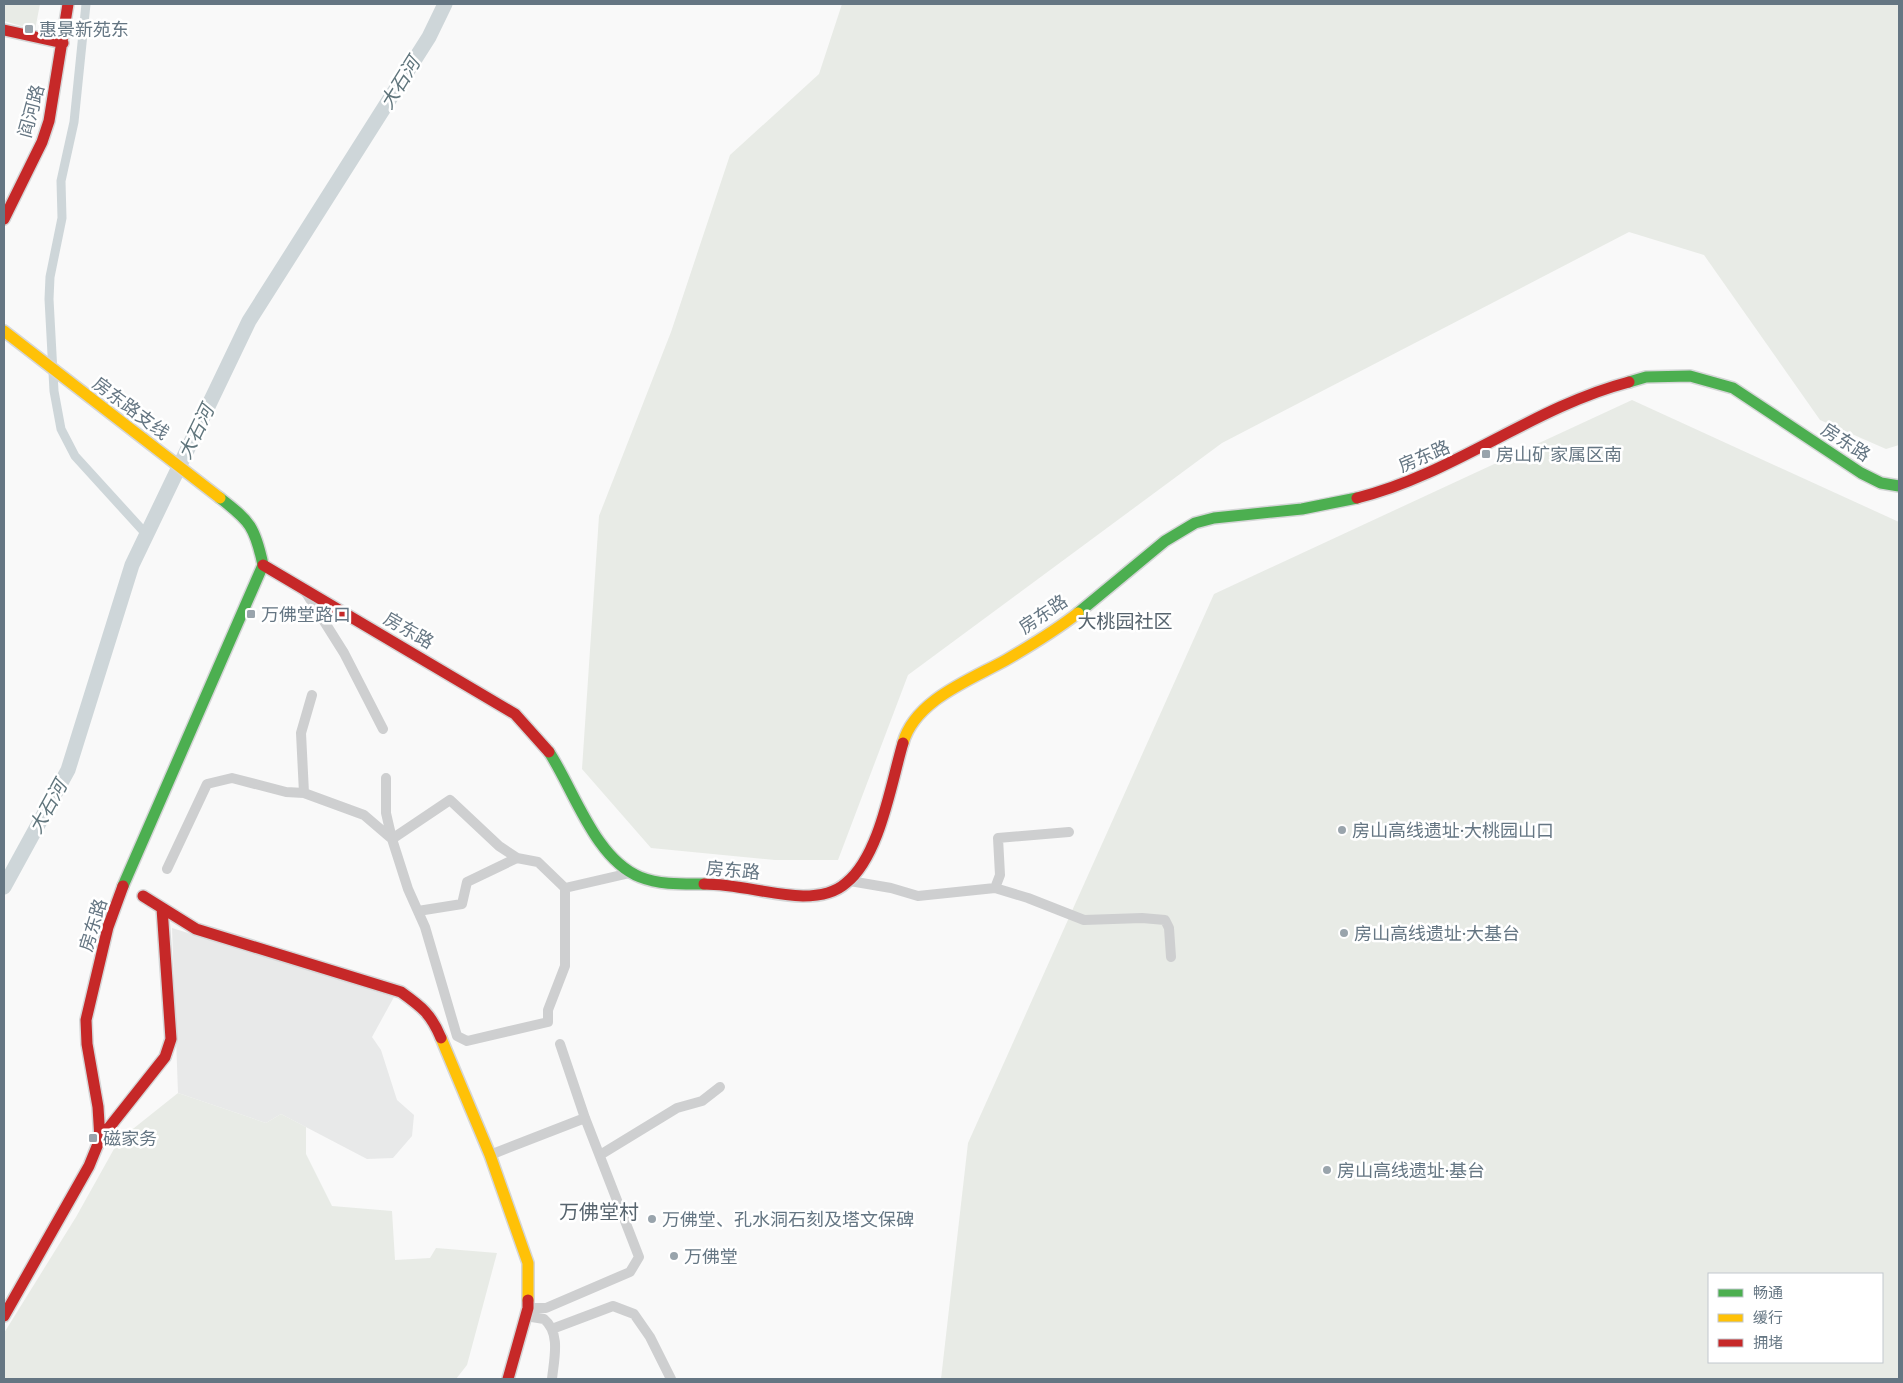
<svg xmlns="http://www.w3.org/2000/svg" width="1903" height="1383" viewBox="0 0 1903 1383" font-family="'Work Sans','Noto Sans SC',sans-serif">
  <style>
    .built { fill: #e8e9e9 }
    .green { fill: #e8ebe6; fill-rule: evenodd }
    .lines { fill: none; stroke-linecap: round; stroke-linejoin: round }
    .canal { stroke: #ced6d9; stroke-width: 9 }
    .river { stroke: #ced6d9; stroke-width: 15 }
    .fast-casing { stroke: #d5d6d7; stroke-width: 14 }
    .slow-casing { stroke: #d5d6d7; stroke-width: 14 }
    .jam-casing { stroke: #d5d6d7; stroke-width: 14 }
    .street { stroke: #cecfd0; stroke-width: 10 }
    .fast { stroke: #4caf50; stroke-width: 11 }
    .slow { stroke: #ffc107; stroke-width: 11 }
    .jam { stroke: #c62828; stroke-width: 11 }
    .poi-dot { fill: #99a4ac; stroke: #fff; stroke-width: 2 }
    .labels { text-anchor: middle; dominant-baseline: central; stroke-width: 5; stroke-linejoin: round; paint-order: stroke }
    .poi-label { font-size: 18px; fill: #657683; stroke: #fff; text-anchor: start }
    .street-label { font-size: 18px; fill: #657683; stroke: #fff }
    .water-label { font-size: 19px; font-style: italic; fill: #60757c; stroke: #fff }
    .neighbourhood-label { font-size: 19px; fill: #57646e; stroke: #fff }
    .quarter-label { font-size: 20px; fill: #57646e; stroke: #fff }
  </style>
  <rect width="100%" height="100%" fill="#f9f9f9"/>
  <path class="built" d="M172 928 394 997 372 1037 381 1050 397 1100 414 1115 412 1136 393 1158 367 1159 281 1114 266 1123 178 1093Z"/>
  <path class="green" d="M4 4H40L35 30 4 21Z
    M842 4H1899V445L1886 449 1820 420 1704 255 1629 232 1222 443 908 675 838 860H775L651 848 582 769 599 516 671 332 730 155 819 74Z
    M1632 400 1899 522V1379H941L968 1143 1214 594ZM1709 1274H1882V1362H1709Z
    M178 1093 266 1123 281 1114 306 1127V1154L332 1206 392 1211 395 1260 430 1258 436 1248 497 1253 467 1365 456 1379H4V1333L76 1217 119 1140Z"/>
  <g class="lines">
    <path class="canal" d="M86 4 74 122 61 181 62 218 50 277 49 299 54 391 61 429 75 456 146 534"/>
    <path class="river" d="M4 887 68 770 132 565 249 321 429 37 445 4"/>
    <g class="fast-casing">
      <path id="fast" d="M1629 382 1646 377 1690 376 1733 388 1861 473 1881 483 1899 486
        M1078 613 1165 541 1195 523 1214 518 1302 509 1357 498
        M549 752C574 790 595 859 640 877 660 885 683 884 704 884
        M123 886 263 565C255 527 250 521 220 498"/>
    </g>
    <g class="slow-casing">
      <path id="slow" d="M4 331 220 498
        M903 743C915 700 970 680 1006 660 1030 646 1055 631 1078 613
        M441 1038 490 1155 528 1263V1300"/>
    </g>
    <g class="jam-casing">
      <path id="jam" d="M4 30 63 43
        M4 219 42 142 49 121 68 4
        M1357 498C1454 474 1533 407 1629 382
        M263 565 515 714 549 752
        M704 884C738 884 770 895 803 896 818 896 835 893 846 883 880 856 891 783 903 743
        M143 896 196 929 401 992C422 1007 431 1014 441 1038
        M100 1139 165 1057 171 1039 162 908
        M4 1316 89 1166 100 1139 98 1107 87 1044 86 1020 108 927 123 886
        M508 1379 528 1308V1300"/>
    </g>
    <path class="street" d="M305 591 344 653 383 729
      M386 778V813L392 839
      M304 793 301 733 312 695
      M167 869 207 784 232 778 286 792 304 793 364 815 392 839
      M850 881 891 888 918 896 995 888 1028 898 1084 920 1142 918 1165 920 1169 928 1171 957
      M565 888V966L548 1010V1022L467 1041 457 1036 425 927 408 889 392 839 450 800 499 846 517 858 538 862 565 888 630 873
      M995 888 1000 875 998 838 1069 832
      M418 911 462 904 467 882 517 858
      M490 1155 585 1118
      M600 1155 677 1108 702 1101 720 1087
      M528 1308H546L630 1272 639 1257 585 1118 560 1044
      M526 1316 544 1319C561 1333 554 1359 552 1379
      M552 1329 613 1306 634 1314 650 1337 671 1379"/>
    <use href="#fast" class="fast"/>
    <use href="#slow" class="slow"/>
    <use href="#jam" class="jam"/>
  </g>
  <g class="poi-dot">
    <rect x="24" y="24" width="10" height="10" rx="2.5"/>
    <rect x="1481" y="449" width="10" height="10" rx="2.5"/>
    <rect x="246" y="609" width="10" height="10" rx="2.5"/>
    <circle cx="1342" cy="830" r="5"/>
    <circle cx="1344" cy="933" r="5"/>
    <rect x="88" y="1133" width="10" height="10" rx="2.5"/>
    <circle cx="1327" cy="1170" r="5"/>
    <circle cx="652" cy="1219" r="5"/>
    <circle cx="674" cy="1256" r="5"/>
  </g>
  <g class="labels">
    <g class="poi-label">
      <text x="39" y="29">惠景新苑东</text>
      <text x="1496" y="454">房山矿家属区南</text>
      <text x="261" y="614">万佛堂路口</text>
      <text x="1352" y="830">房山高线遗址·大桃园山口</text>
      <text x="1354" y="933">房山高线遗址·大基台</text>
      <text x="103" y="1138">磁家务</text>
      <text x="1337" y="1170">房山高线遗址·基台</text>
      <text x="662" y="1219">万佛堂、孔水洞石刻及塔文保碑</text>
      <text x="684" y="1256">万佛堂</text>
    </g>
    <g class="street-label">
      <text transform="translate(31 111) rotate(-75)">阎河路</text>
      <text transform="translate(131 408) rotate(37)">房东路支线</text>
      <text transform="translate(1846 442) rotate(33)">房东路</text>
      <text transform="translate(1424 456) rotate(-23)">房东路</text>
      <text transform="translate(1043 614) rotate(-34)">房东路</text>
      <text transform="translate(409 630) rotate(30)">房东路</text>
      <text transform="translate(733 870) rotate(5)">房东路</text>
      <text transform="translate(93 925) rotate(-73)">房东路</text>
    </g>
    <g class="water-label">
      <text transform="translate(400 83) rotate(-58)">大石河</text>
      <text transform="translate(196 432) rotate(-64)">大石河</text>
      <text transform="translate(48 807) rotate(-61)">大石河</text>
    </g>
    <g class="neighbourhood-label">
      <text x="1125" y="621">大桃园社区</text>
    </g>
    <g class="quarter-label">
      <text x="599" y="1212">万佛堂村</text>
    </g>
  </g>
  <rect width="1903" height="1383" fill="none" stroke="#657683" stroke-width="10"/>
  <rect x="1708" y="1273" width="175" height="90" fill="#ffffff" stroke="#c1c8cd"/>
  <rect x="1718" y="1289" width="25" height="8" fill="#4caf50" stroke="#c1c8cd"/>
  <text x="1753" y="1298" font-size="15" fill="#657683">畅通</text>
  <rect x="1718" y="1314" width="25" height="8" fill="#ffc107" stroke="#c1c8cd"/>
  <text x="1753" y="1323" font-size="15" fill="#657683">缓行</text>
  <rect x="1718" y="1339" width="25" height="8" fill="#c62828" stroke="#c1c8cd"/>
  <text x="1753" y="1348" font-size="15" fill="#657683">拥堵</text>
</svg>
